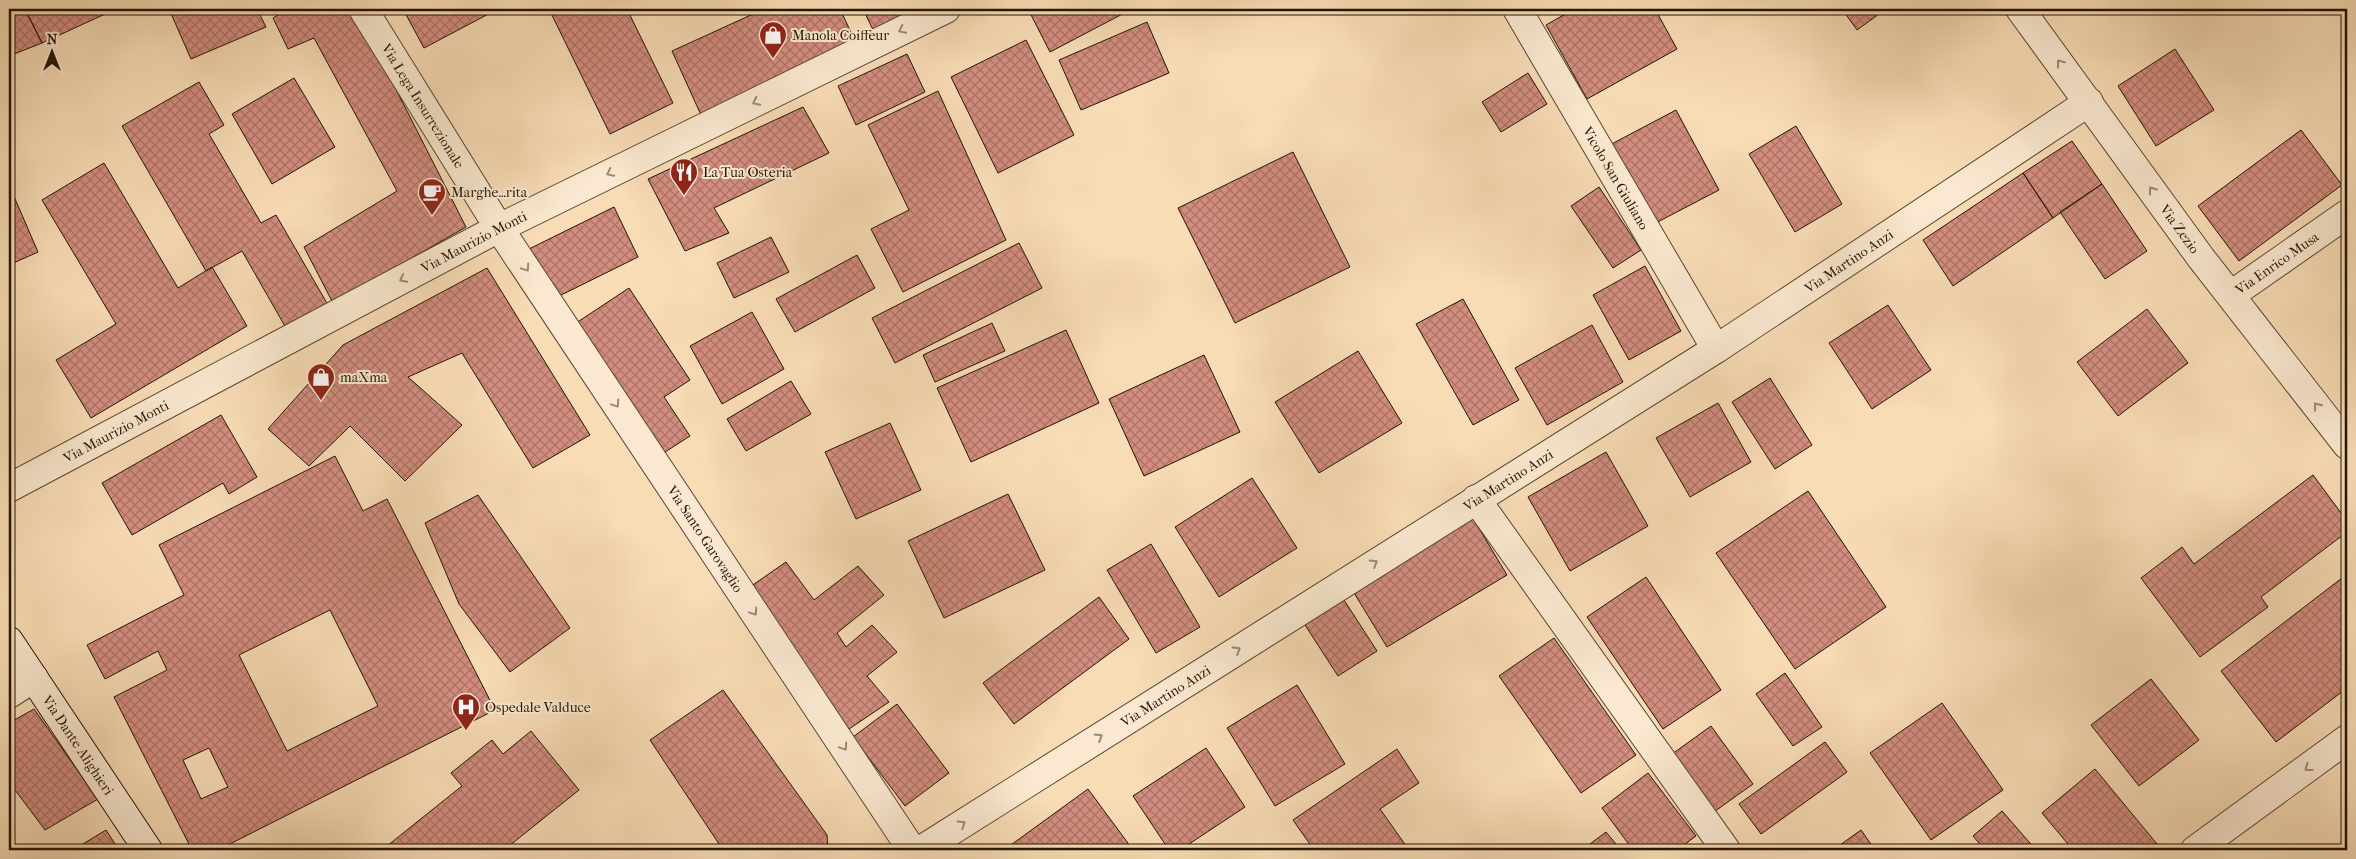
<svg xmlns="http://www.w3.org/2000/svg" width="2356" height="859" viewBox="0 0 2356 859" font-family="'IM FELL French Canon',serif">
  <style>
    .building { fill: url(#building-cross-hatch); stroke: #241500; fill-rule: evenodd }
    .lines { fill: none; stroke-linecap: round; stroke-linejoin: round }
    .street-casing { stroke: #59472e; stroke-width: 30 }
    .secondary-casing { stroke: #241500; stroke-width: 30 }
    .street { stroke: #fae8d0; stroke-width: 28 }
    .secondary { stroke: #fae8d0; stroke-width: 28 }
    .oneway { stroke: #9a8972 }
    .labels { text-anchor: middle; dominant-baseline: central; stroke-width: 4; stroke-linejoin: round; paint-order: stroke }
    .poi-label { font-size: 14px; fill: #241500; stroke: #fae8d0; text-anchor: start }
    .street-label { font-size: 14px; fill: #241500; stroke: #fae8d0 }
  </style>
  <defs>
    <pattern id="building-cross-hatch" width="8" height="8" patternUnits="userSpaceOnUse" patternTransform="scale(1.25)"><rect width="8" height="8" fill="#d38d80"/><path d="M0 0l8 8M0 8l8-8" fill="none" stroke="#ab7266"/></pattern>
  </defs>
  <rect width="100%" height="100%" fill="#f8dcb6"/>
  <filter id="stains"><feTurbulence type="fractalNoise" baseFrequency=".004" numOctaves="4"/><feColorMatrix values="0 0 0 0 .2 0 0 0 0 .09 0 0 0 0 .02 0 0 0 .5 -.17"/></filter>
  <radialGradient id="worn" r=".72"><stop offset=".6" stop-color="#630" stop-opacity="0"/><stop offset="1" stop-color="#630" stop-opacity=".3"/></radialGradient>
  <path class="building" d="M9 9H25L42 43 9 56Z
    M25 9H116L42 43Z
    M169 9H257L266 27 191 59Z
    M281 9H355L466 227 333 303 304 247 397 191 314 38 288 49 273 18 283 12Z
    M403 9H498L424 48Z
    M549 9H627L673 103 610 134Z
    M764 9H840L856 43 701 115 672 51Z
    M863 9H927L875 34Z
    M1028 9H1132L1050 52Z
    M1574 9H1655L1677 49 1587 99 1546 25Z
    M1842 9H1886L1857 30Z
    M1147 22 1169 73 1081 110 1059 60Z
    M1026 40 1074 135 998 173 951 77Z
    M2175 49 2214 110 2156 146 2118 86Z
    M907 54 925 92 856 125 838 86Z
    M1528 73 1547 104 1501 132 1482 102Z
    M294 78 335 147 272 184 232 114Z
    M199 82 224 125 209 134 261 223 276 215 328 305 286 328 242 251 206 271 122 126Z
    M938 91 1006 240 903 292 871 229 909 210 868 125Z
    M803 107 829 153 714 208 729 233 685 251 648 179Z
    M1676 110 1719 190 1648 227 1606 147Z
    M1796 126 1842 204 1795 232 1749 154Z
    M2301 130 2342 185 2239 261 2198 206Z
    M2072 141 2102 184 2053 218 2023 173Z
    M1293 152 1350 267 1235 323 1178 208Z
    M104 163 178 288 212 267 247 326 91 418 56 360 116 324 42 200Z
    M2023 173 2053 218 1953 286 1923 240Z
    M2102 184 2147 251 2105 279 2060 212Z
    M9 185 38 252 9 265Z
    M1599 187 1641 250 1613 268 1571 206Z
    M614 207 638 257 549 301 525 251Z
    M771 237 789 272 734 298 717 263Z
    M1019 243 1042 288 895 363 872 318Z
    M857 255 875 288 795 332 776 299Z
    M1645 266 1681 331 1629 360 1593 295Z
    M487 268 590 435 533 468 462 353 408 377 462 425 405 481 350 426 309 466 268 429 343 345Z
    M629 288 690 380 664 397 690 436 654 459 567 329Z
    M1463 299 1519 400 1473 425 1416 324Z
    M1888 305 1931 370 1872 409 1829 343Z
    M2147 309 2188 363 2118 416 2077 362Z
    M752 312 784 369 722 404 690 346Z
    M992 323 1005 351 935 382 923 355Z
    M1592 325 1623 382 1547 425 1515 368Z
    M1066 330 1099 403 971 462 937 388Z
    M1358 351 1402 423 1319 473 1275 402Z
    M1204 355 1240 432 1144 476 1109 399Z
    M1770 378 1812 445 1775 469 1732 402Z
    M791 381 811 414 746 451 727 419Z
    M1718 403 1751 462 1690 497 1656 438Z
    M221 415 257 477 229 494 223 483 132 535 102 483Z
    M890 423 921 490 856 519 825 452Z
    M1606 452 1648 526 1570 571 1528 497Z
    M335 456 363 511 387 499 495 710 218 850H192L114 697 167 670 158 651 105 679 87 645 184 595 159 545ZM330 610 378 706 287 751 239 655ZM209 748 228 787 201 799 183 760Z
    M2313 475 2347 521V532L2261 597 2268 607 2200 657 2141 578 2182 547 2194 564Z
    M1252 478 1297 548 1219 597 1175 527Z
    M1808 491 1886 607 1795 669 1716 553Z
    M1008 494 1045 570 944 618 908 541Z
    M478 495 570 628 510 672 459 604 425 523Z
    M1471 515 1507 575 1387 647 1351 588Z
    M1151 544 1200 627 1156 653 1107 570Z
    M786 562 814 600 858 566 884 595 837 633 846 647 872 625 897 652 867 676 889 702 849 729 747 589Z
    M1646 577 1721 690 1663 729 1587 617Z
    M2342 578 2347 585V688L2276 742 2221 671Z
    M1099 597 1129 639 1014 724 983 683Z
    M1344 600 1377 651 1338 676 1305 625Z
    M1554 638 1636 755 1581 793 1499 676Z
    M1785 673 1822 727 1793 746 1756 694Z
    M2151 679 2199 740 2139 786 2091 725Z
    M1297 685 1345 764 1275 806 1227 728Z
    M723 690 827 835 828 850H723L650 740Z
    M1942 703 2003 790 1931 840 1870 753Z
    M897 704 949 773 905 806 853 737Z
    M34 709 98 799 45 830 12 786 9 788V723Z
    M1711 726 1753 784 1711 814 1668 757Z
    M531 731 579 790 504 850H382L462 786 451 773 492 740 503 754Z
    M1825 742 1847 772 1761 834 1739 804Z
    M1206 748 1245 807 1180 850H1169L1133 796Z
    M1397 749 1419 783 1380 809 1409 850H1314L1293 820Z
    M2095 769 2157 844 2150 850H2073L2042 813Z
    M1648 773 1696 836 1677 850H1633L1602 808Z
    M1088 789 1133 850H1004Z
    M2002 811 2036 850H1985L1973 836Z
    M106 830 119 850H73Z
    M1861 830 1875 850H1833Z
    M1606 832 1621 850H1595L1590 844Z"/>
  <g class="lines">
    <g class="street-casing">
      <g id="street">
        <path id="s1" d="M363 9 499 228 912 850"/>
        <path id="s2" d="M1517 9 1716 349"/>
        <path id="s3" d="M2020 9 2201 258 2347 445"/>
        <path id="s4" d="M2231 295 2347 214"/>
        <path id="s5" d="M9 488 499 228 946 9"/>
        <path d="M1476 499 1726 850"/>
        <path d="M9 694 34 678"/>
        <path id="s6" d="M921 850 1716 349 2089 102"/>
        <path d="M2195 850 2347 739"/>
      </g>
    </g>
    <g class="secondary-casing">
      <g id="secondary">
        <path id="s7" d="M9 641 148 850"/>
      </g>
    </g>
    <use href="#street" class="street"/>
    <use href="#secondary" class="secondary"/>
  </g>
  <defs><path id="oneway-chevron" d="M-2-3.5L2.5 0L-2 3.5" fill="none" stroke-width="1.6" stroke-linecap="round" stroke-linejoin="round" transform="scale(1.25)"/></defs>
  <g class="oneway">
    <use href="#oneway-chevron" transform="translate(902 30) rotate(154)"/>
    <use href="#oneway-chevron" transform="translate(2060 63) rotate(-127)"/>
    <use href="#oneway-chevron" transform="translate(756 102) rotate(154)"/>
    <use href="#oneway-chevron" transform="translate(610 173) rotate(154)"/>
    <use href="#oneway-chevron" transform="translate(2152 190) rotate(-126)"/>
    <use href="#oneway-chevron" transform="translate(526 268) rotate(56)"/>
    <use href="#oneway-chevron" transform="translate(403 279) rotate(152)"/>
    <use href="#oneway-chevron" transform="translate(616 404) rotate(56)"/>
    <use href="#oneway-chevron" transform="translate(2317 406) rotate(-128)"/>
    <use href="#oneway-chevron" transform="translate(1374 563) rotate(-32)"/>
    <use href="#oneway-chevron" transform="translate(754 612) rotate(56)"/>
    <use href="#oneway-chevron" transform="translate(1237 650) rotate(-32)"/>
    <use href="#oneway-chevron" transform="translate(1099 737) rotate(-32)"/>
    <use href="#oneway-chevron" transform="translate(844 747) rotate(56)"/>
    <use href="#oneway-chevron" transform="translate(2308 768) rotate(144)"/>
    <use href="#oneway-chevron" transform="translate(962 824) rotate(-32)"/>
  </g>
  <defs>
    <g id="shop-pin" transform="scale(1.4375)"><path d="M0 17L-7.5 6A9.5 9.5 0 1 1 7.5 6Z" fill="#8f2418" stroke="#fae8d0"/><path d="M-5-2.5h2.3a2.7 3.5 0 0 1 5.4 0H5L5.5 6h-11ZM-1.5-2.5h3a1.5 2.3 0 0 0-3 0Z" fill="#fff"/></g>
    <g id="restaurant-pin" transform="scale(1.4375)"><path d="M0 17L-7.5 6A9.5 9.5 0 1 1 7.5 6Z" fill="#8f2418" stroke="#fae8d0"/><path d="M-5-6h1v4h1v-4h1v4h1v-4h1v5L-1.5 .5V6h-2V.5L-5-1ZM5-6V6H3V1.5H1.5Q1.5-4 5-6Z" fill="#fff"/></g>
    <g id="cafe-pin" transform="scale(1.4375)"><path d="M0 17L-7.5 6A9.5 9.5 0 1 1 7.5 6Z" fill="#8f2418" stroke="#fae8d0"/><path d="M-5.5-4.5H6V0H3Q3 3.5 0 3.5H-2.5Q-5.5 3.5-5.5 0ZM3-3.2v2h1.7v-2ZM-6 4.5H4V6H-6Z" fill="#fff"/></g>
    <g id="hospital-pin" transform="scale(1.4375)"><path d="M0 17L-7.5 6A9.5 9.5 0 1 1 7.5 6Z" fill="#8f2418" stroke="#fae8d0"/><path d="M-5-5h3v3.5h4V-5h3V5h-3V1.5h-4V5h-3Z" fill="#fff"/></g>
  </defs>
  <g fill-rule="evenodd">
    <use href="#shop-pin" x="773" y="35"/>
    <use href="#restaurant-pin" x="684" y="172"/>
    <use href="#cafe-pin" x="432" y="192"/>
    <use href="#shop-pin" x="321" y="377"/>
    <use href="#hospital-pin" x="466" y="707"/>
  </g>
  <g class="labels">
    <g class="poi-label">
      <text x="792" y="35">Manola Coiffeur</text>
      <text x="703" y="172">La Tua Osteria</text>
      <text x="451" y="192">Marghe…rita</text>
      <text x="340" y="377">maXma</text>
      <text x="485" y="707">Ospedale Valduce</text>
    </g>
    <g class="street-label">
      <text stroke="none"><textPath href="#s1" startOffset="114">Via Lega Insurrezionale</textPath></text>
      <text stroke="none"><textPath href="#s2" startOffset="196">Vicolo San Giuliano</textPath></text>
      <text stroke="none"><textPath href="#s3" startOffset="272">Via Zezio</textPath></text>
      <text stroke="none"><textPath href="#s5" startOffset="526">Via Maurizio Monti</textPath></text>
      <text stroke="none"><textPath href="#s6" startOffset="1099">Via Martino Anzi</textPath></text>
      <text stroke="none"><textPath href="#s4" startOffset="56">Via Enrico Musa</textPath></text>
      <text stroke="none"><textPath href="#s5" startOffset="121">Via Maurizio Monti</textPath></text>
      <text stroke="none"><textPath href="#s6" startOffset="694">Via Martino Anzi</textPath></text>
      <text stroke="none"><textPath href="#s1" startOffset="631">Via Santo Garovaglio</textPath></text>
      <text stroke="none"><textPath href="#s6" startOffset="289">Via Martino Anzi</textPath></text>
      <text stroke="none"><textPath href="#s7" startOffset="125">Via Dante Alighieri</textPath></text>
    </g>
  </g>
  <rect width="2356" height="859" fill="none" stroke="#f8dcb6" stroke-width="30"/>
  <rect x="10" y="10" width="2336" height="839" fill="none" stroke="#241500" stroke-width="2.5"/>
  <rect x="15" y="15" width="2326" height="829" fill="none" stroke="#241500"/>
  <g transform="translate(52 52)" stroke="#fae8d0" stroke-width="4" paint-order="stroke">
  <path d="M0-4L9 19L0 12L-9 19Z" fill="#241500"/>
  <text y="-8" font-size="14" font-weight="bold" text-anchor="middle" fill="#241500">N</text>
  </g>
  <rect width="100%" height="100%" filter="url(#stains)"/>
  <rect width="100%" height="100%" fill="url(#worn)"/>
</svg>
